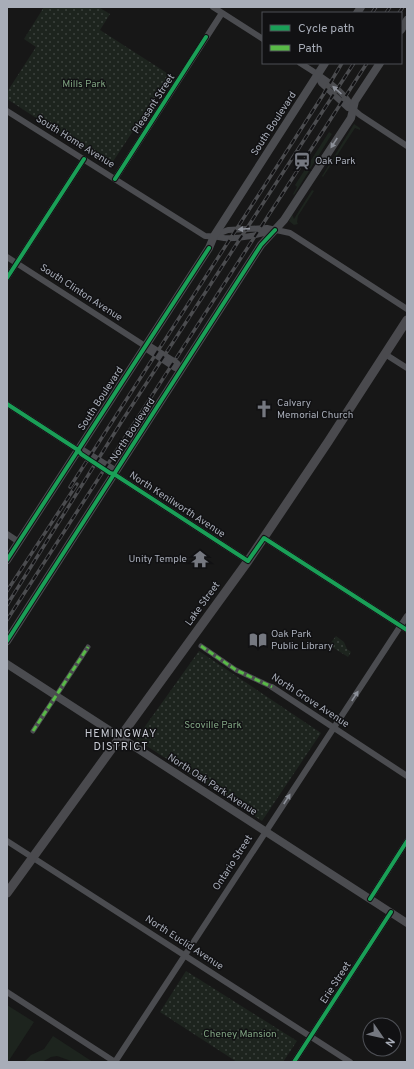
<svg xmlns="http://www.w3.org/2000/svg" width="414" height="1069" viewBox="0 0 414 1069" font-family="Overpass,sans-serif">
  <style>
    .green { fill: #1d241e }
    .park { fill: url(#park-dots) }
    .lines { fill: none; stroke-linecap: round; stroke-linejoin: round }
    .pedestrian { stroke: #4b4c50; stroke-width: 5 }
    .minor { stroke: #4b4c50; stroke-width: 6 }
    .tertiary { stroke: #4b4c50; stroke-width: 8 }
    .secondary { stroke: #4a4a4e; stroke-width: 9 }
    .rail-casing { stroke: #4b4c4f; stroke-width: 3.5 }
    .rail { stroke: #111113; stroke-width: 2; stroke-dasharray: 6; stroke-linecap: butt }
    .quiet { stroke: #58b947; stroke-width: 3; stroke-dasharray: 6 3; stroke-linecap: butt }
    .cycleway-casing { stroke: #111113; stroke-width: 6 }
    .cycleway { stroke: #1a9f57; stroke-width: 4 }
    .oneway { fill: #8c9099 }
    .labels { text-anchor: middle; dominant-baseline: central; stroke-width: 3; stroke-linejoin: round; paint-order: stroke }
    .park-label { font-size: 10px; fill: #7fa381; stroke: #111113 }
    .street-label { font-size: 10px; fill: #a8adb8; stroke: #111113 }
    .poi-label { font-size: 10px; fill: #a8adb8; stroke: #111113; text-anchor: start }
    .neighbourhood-label { font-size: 11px; letter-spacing: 1px; fill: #c9ccd4; stroke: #111113 }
  </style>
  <defs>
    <pattern id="park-dots" width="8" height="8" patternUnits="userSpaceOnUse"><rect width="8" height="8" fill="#1d241e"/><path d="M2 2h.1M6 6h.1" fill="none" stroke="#3b413d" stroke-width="1.8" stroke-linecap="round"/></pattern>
  </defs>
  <rect width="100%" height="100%" fill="#171717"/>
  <path class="green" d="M354 124 360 128V130L355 128 323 177 322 176Z
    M329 132 332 134 294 195 293 194 297 187 295 185Z
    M312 190 314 191 298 216 297 222 298 224 294 225 289 221 292 214 294 219Z
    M7 1005 34 1022 8 1062H7Z
    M53 1036 93 1062H74L57 1056 51 1057 42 1062H24L31 1055 44 1049Z"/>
  <path class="park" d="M44 7H101L100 8 110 14 100 30 170 75 110 166 7 99V92L36 47 24 39Z
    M336 636 344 642 347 649 351 652 348 657 329 645Z
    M199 651 321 733 262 821 136 739Z
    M186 971 297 1041 283 1062H237L160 1012Z"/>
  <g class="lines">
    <path class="pedestrian" d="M201 646 236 670 272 687
      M33 731 88 647"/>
    <path class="minor" d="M213 7 263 39
      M300 63C316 73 346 91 353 109
      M317 75 321 83 348 108 353 109 360 115 407 146
      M7 111 205 236C212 236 218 237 224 238 239 239 260 235 274 230
      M115 179 222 13
      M215 235 228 230 267 228 290 233 407 309
      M7 257 145 346 148 350 175 368 181 369
      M7 278 84 159
      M145 346H150L177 363 181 369
      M385 354 407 368
      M7 404 78 450 81 454 110 473 114 474 248 561
      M78 450H83L112 468 114 474
      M7 534 19 542
      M264 538 407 630
      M272 687 407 776
      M7 841 350 1062
      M370 899 407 841
      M7 992 115 1062
      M115 1062 407 616
      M294 1062 391 912"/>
    <path class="tertiary" d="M357 13 361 7
      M401 30 407 20
      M7 560 209 248 214 236 325 63
      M7 641 261 245 284 220 351 118 355 101 380 63
      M7 664 407 923"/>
    <path class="secondary" d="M7 893 248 561 328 442 407 320"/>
    <g class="rail-casing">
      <path id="rail" d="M372 13 376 7
        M386 13 390 7
        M399 13 403 7
        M70 487 323 95 342 63
        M7 591 77 484
        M7 605 122 421 354 63
        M7 620 367 63"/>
    </g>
    <use href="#rail" class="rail"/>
    <path class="quiet" d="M201 646 236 670 272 687
      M33 731 88 647"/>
    <g class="cycleway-casing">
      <path id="cycleway" d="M115 179 206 37
        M7 278 84 159
        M7 404 78 450 81 454 110 473 114 474 248 561 264 538 407 630
        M7 560 209 248
        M7 641 261 245 275 230
        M370 899 407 841
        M294 1062 391 912"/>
    </g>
    <use href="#cycleway" class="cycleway"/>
  </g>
  <defs><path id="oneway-solid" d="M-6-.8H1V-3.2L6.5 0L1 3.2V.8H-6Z"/></defs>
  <g class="oneway">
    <use href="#oneway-solid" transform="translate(337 90) rotate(-138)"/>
    <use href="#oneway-solid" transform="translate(334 143) rotate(123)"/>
    <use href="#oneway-solid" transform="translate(244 229) rotate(176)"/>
    <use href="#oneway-solid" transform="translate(355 696) rotate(-57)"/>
    <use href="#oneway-solid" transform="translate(287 799) rotate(-57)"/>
  </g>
  <defs>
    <g id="station-bare" transform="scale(1.38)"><path d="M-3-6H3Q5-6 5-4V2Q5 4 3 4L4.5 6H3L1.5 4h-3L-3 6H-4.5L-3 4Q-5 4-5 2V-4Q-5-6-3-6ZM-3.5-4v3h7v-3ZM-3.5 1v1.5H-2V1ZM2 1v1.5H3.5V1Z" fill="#757880" stroke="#111113" stroke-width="2.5" paint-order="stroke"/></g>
    <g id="church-bare" transform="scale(1.38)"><path d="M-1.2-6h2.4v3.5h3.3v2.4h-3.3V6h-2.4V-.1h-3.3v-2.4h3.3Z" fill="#757880" stroke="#111113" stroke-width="2.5" paint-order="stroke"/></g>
    <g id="temple-bare" transform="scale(1.38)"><path d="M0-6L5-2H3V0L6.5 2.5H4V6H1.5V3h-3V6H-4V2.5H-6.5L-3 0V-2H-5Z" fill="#757880" stroke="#111113" stroke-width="2.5" paint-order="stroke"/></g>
    <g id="library-bare" transform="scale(1.38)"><path d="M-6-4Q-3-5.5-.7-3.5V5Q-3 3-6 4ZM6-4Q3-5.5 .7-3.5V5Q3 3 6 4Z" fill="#757880" stroke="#111113" stroke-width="2.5" paint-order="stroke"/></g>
  </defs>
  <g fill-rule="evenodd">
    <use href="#station-bare" x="302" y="161"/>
    <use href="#church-bare" x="264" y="409"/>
    <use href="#temple-bare" x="200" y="559"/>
    <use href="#library-bare" x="258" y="640"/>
  </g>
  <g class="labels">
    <g class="park-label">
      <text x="84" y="84">Mills Park</text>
      <text x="213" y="725">Scoville Park</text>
      <text x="240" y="1034">Cheney Mansion</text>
    </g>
    <g class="street-label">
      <text transform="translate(154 104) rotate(-57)">Pleasant Street</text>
      <text transform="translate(274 124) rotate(-57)">South Boulevard</text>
      <text transform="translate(75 142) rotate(32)">South Home Avenue</text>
      <text transform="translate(81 293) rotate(33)">South Clinton Avenue</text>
      <text transform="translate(101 399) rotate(-57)">South Boulevard</text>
      <text transform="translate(133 430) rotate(-57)">North Boulevard</text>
      <text transform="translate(177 505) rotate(33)">North Kenilworth Avenue</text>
      <text transform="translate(203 604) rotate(-54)">Lake Street</text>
      <text transform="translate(310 701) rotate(33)">North Grove Avenue</text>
      <text transform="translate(212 785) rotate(33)">North Oak Park Avenue</text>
      <text transform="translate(233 863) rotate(-57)">Ontario Street</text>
      <text transform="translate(184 943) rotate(33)">North Euclid Avenue</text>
      <text transform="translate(336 983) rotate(-57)">Erie Street</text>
    </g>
    <g class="poi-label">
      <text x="315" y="161">Oak Park</text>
      <text x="277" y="403">Calvary<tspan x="277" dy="12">Memorial Church</tspan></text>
      <text x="187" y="559" text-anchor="end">Unity Temple</text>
      <text x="271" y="634">Oak Park<tspan x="271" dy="12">Public Library</tspan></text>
    </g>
    <g class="neighbourhood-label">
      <text x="121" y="734">HEMINGWAY<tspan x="121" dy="13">DISTRICT</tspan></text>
    </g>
  </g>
  <rect width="414" height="1069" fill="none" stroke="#a8adb8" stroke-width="16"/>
  <rect x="262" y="12" width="140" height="52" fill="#111113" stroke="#4d4f55"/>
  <rect x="270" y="25" width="20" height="6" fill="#1a9f57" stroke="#4d4f55"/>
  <text x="298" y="32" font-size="12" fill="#a8adb8">Cycle path</text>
  <rect x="270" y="45" width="20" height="6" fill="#58b947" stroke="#4d4f55"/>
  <text x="298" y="52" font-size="12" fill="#a8adb8">Path</text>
  <g transform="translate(382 1037) rotate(124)"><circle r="19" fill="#111113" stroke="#4d4f55"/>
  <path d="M0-3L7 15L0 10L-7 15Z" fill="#757880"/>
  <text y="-6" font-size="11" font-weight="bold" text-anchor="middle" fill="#a8adb8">N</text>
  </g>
</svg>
